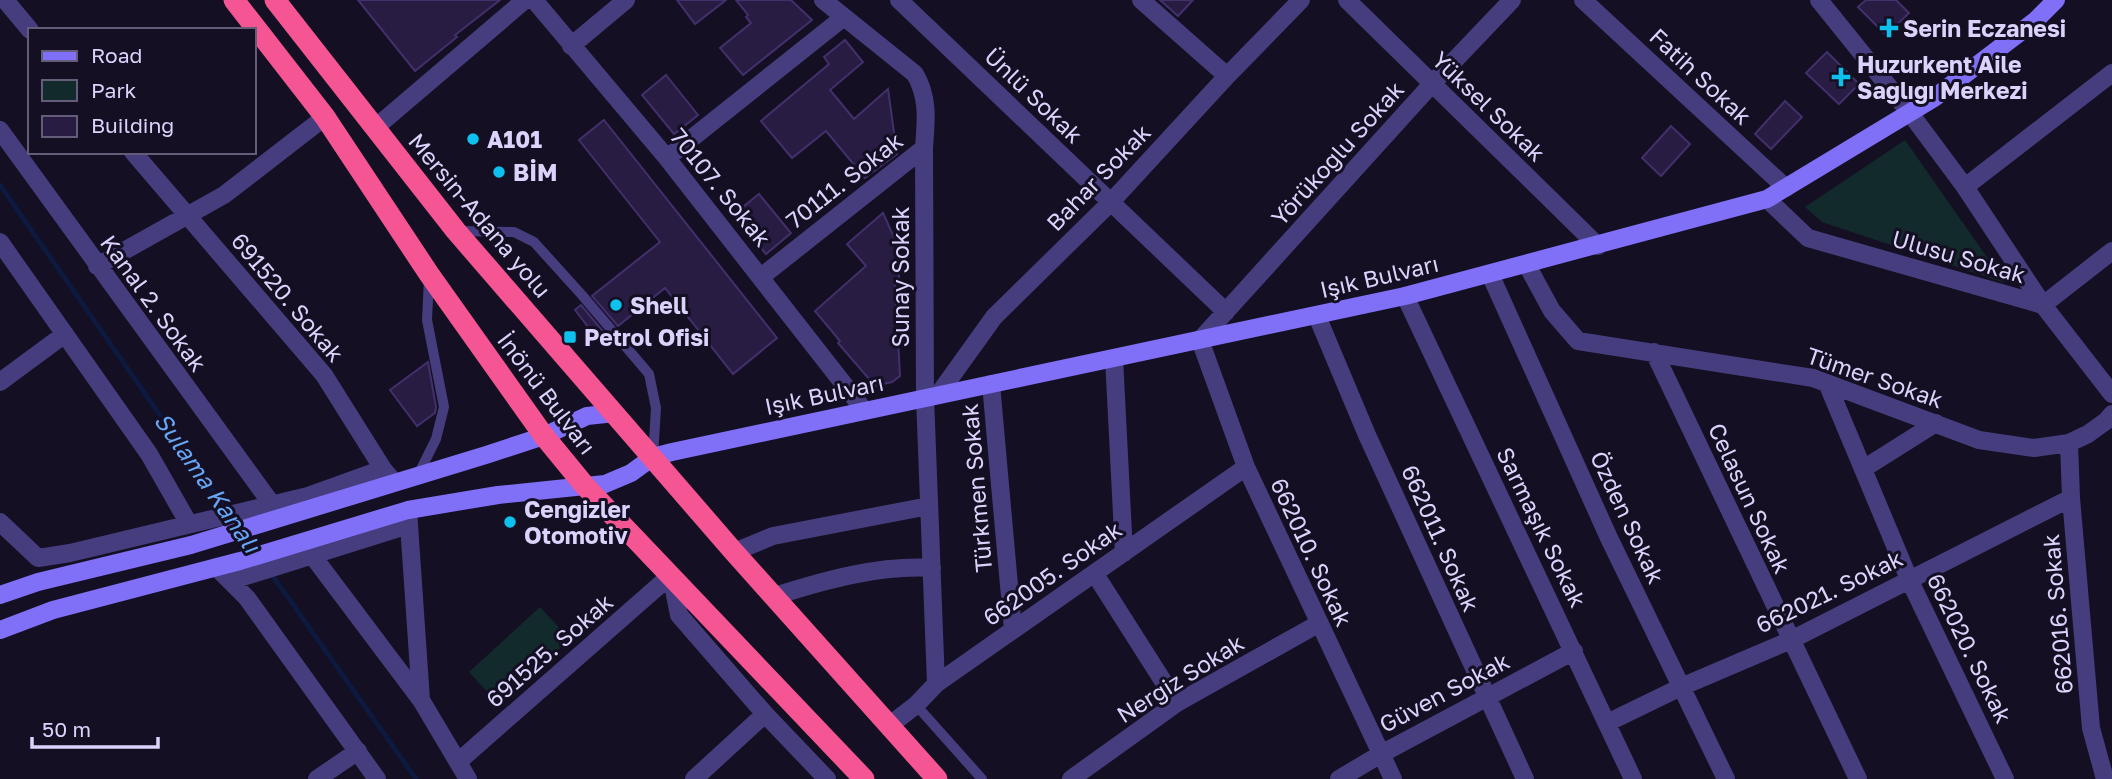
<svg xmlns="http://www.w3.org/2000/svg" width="2112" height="779" viewBox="0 0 2112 779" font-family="'Golos Text',sans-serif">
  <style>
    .green { fill: #122a2c }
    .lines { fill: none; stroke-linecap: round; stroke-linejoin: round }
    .stream { stroke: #0d193e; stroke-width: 5 }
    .building { fill: #281c42; stroke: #42306c; stroke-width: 2 }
    .lane { stroke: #463d7e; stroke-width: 10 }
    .street { stroke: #463d7e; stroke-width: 18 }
    .secondary { stroke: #806ff7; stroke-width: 18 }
    .highway { stroke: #f55592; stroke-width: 21 }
    .poi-dot { fill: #0ec0ed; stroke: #140f22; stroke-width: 2.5 }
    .labels { text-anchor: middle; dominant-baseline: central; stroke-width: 6; stroke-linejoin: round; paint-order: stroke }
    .poi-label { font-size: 23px; font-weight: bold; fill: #dcd3fc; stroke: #140f22; text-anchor: start }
    .street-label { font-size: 23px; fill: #dcd3fc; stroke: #140f22 }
    .water-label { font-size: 24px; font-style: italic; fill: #67a5f6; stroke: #140f22 }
  </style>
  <rect width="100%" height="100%" fill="#140f22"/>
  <path class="green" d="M1905 140 2005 283 1822 222 1805 207Z
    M540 607 570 639 499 705 469 672Z"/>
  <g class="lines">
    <path class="stream" d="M0 185 228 513
      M241 532 256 553
      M270 572 416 779"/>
  </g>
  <path class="building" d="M358 0H500L455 35 457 37 415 71Z
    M677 0H726L695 24Z
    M736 0H791L812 20 743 75 720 48 751 23 746 17 748 15Z
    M1160 0H1193L1178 16Z
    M1866 0H1896L1909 13 1886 35 1858 7Z
    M845 40 863 62 830 90 854 119 888 89 897 154 865 178 826 131 792 158 761 121 829 64 824 57Z
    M1827 52 1859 84 1839 104 1806 73Z
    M666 75 698 115 674 134 642 95Z
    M1785 101 1802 117 1771 149 1755 134Z
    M604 120 777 338 733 374 665 288 618 326 592 296 660 242 579 140Z
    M1671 126 1690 144 1661 176 1642 158Z
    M759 194 791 233 766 254 733 215Z
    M883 213 897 244 899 277 895 282 900 376 892 382 875 386 838 343 840 341 815 311 866 266 847 244Z
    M581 305 606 335 599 341 575 310Z
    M428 362 436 407 435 413 417 426 390 390Z"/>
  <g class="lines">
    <path class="lane" d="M460 231 514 232 534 242 581 294 649 374 656 408 653 457
      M418 475 436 439 444 407 427 320 429 278
      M916 705 982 779"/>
    <path class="street" d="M5 0 30 30
      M534 0 667 158 864 410
      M823 0 915 74C929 98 926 121 924 148L925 397 936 684
      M899 0 1226 312
      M1141 0 1227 76
      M1347 0 1598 246
      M1583 0 1786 188
      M1819 0 1910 113 1965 187 2043 305 2112 251
      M571 46 626 0
      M375 128 525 0
      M0 130 271 503
      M133 152 324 375 383 469 394 482
      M667 158 844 17
      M1965 187 2112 73
      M1767 199 1808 238 2043 305 2112 394
      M0 242 149 454 189 524
      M1527 265 1552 311 1578 341 1813 378 1979 440 2034 448 2069 443 2088 434 2106 421 2112 414
      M97 266 224 195 325 117
      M1490 274 1609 538 1726 779
      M761 277 924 148
      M1405 296 1633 779
      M1317 316 1367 435 1525 779
      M1654 352 1858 779
      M1114 358 1124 553
      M0 382 65 334
      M1827 383 1909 579 2005 779
      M991 384 1013 630
      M938 395 994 317 1111 202 1227 76 1301 0
      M2069 443 2071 498 2091 728 2105 779
      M1863 469 1936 423
      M408 510 421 700 468 779
      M0 522 38 558 70 553 308 496 383 469
      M734 552 773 536 929 506
      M312 555 421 700
      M216 567 247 598 377 779
      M1095 574 1177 703
      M671 575 679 615 765 714 827 779
      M230 581 409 525
      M775 596C825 580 879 565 932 568
      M1607 723 1681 687 1791 640 2071 498
      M890 725 916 705 936 684 1246 467
      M458 762 671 575
      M317 779 358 751
      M694 779 765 714
      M1071 779 1177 703 1318 624
      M1339 779 1381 754 1574 651
      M1393 779 1246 467 1200 340 1431 85 1512 0"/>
    <path class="secondary" d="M0 595 38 582 191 545 486 455 544 436 587 416 615 413
      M0 630 53 610 240 561 408 510 498 495 605 484 631 473 653 457 672 452 1405 296 1767 199 1934 98 2035 21 2056 0"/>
    <path class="highway" d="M234 0 325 117 429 274 544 436 585 486 864 779
      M275 0 456 231 734 552 937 779"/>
  </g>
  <g class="poi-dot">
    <path d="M1885.5 17.5h7v7h7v7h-7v7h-7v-7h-7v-7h7z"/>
    <path d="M1837.5 66.5h7v7h7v7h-7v7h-7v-7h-7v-7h7z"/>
    <circle cx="473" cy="139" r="7"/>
    <circle cx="499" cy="172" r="7"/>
    <circle cx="616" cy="305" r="7"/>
    <rect x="563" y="330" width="14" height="14" rx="3.5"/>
    <circle cx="510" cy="522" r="7"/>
  </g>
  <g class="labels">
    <g class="poi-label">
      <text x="1903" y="28">Serin Eczanesi</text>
      <text x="1857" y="64">Huzurkent Aile<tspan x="1857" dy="26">Sağlığı Merkezi</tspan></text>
      <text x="487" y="139">A101</text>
      <text x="513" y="172">BİM</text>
      <text x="630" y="305">Shell</text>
      <text x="584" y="337">Petrol Ofisi</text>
      <text x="524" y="509">Cengizler<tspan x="524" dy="26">Otomotiv</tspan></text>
    </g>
    <g class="street-label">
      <text transform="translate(1701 76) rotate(43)">Fatih Sokak</text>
      <text transform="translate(1034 95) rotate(44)">Ünlü Sokak</text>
      <text transform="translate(1489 106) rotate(44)">Yüksel Sokak</text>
      <text transform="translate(1337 153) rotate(-48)">Yörükoğlu Sokak</text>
      <text transform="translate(1098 177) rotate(-46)">Bahar Sokak</text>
      <text transform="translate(844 180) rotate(-38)">70111. Sokak</text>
      <text transform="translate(721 187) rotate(51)">70107. Sokak</text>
      <text transform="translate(480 215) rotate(50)">Mersin-Adana yolu</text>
      <text transform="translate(1959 256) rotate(16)">Ulusu Sokak</text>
      <text transform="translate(1379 276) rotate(-13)">Işık Bulvarı</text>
      <text transform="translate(900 277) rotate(-90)">Sunay Sokak</text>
      <text transform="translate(288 297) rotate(50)">691520. Sokak</text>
      <text transform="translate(154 303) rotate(54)">Kanal 2. Sokak</text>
      <text transform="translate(1875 377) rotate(19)">Tümer Sokak</text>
      <text transform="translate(547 393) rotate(53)">İnönü Bulvarı</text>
      <text transform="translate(824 394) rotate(-12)">Işık Bulvarı</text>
      <text transform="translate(976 488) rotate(-95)">Türkmen Sokak</text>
      <text transform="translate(1750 498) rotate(65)">Celasun Sokak</text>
      <text transform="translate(1628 517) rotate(65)">Özden Sokak</text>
      <text transform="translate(1542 527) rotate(64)">Sarmaşık Sokak</text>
      <text transform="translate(1441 538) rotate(66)">662011. Sokak</text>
      <text transform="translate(1312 552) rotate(65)">662010. Sokak</text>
      <text transform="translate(1052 573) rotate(-35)">662005. Sokak</text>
      <text transform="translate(1829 591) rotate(-26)">662021. Sokak</text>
      <text transform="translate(2057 614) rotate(-95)">662016. Sokak</text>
      <text transform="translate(1970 648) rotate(64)">662020. Sokak</text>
      <text transform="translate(549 650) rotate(-41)">691525. Sokak</text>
      <text transform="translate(1180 678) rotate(-32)">Nergiz Sokak</text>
      <text transform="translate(1444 692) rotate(-28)">Güven Sokak</text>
    </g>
    <g class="water-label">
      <text transform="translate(208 482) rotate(55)">Sulama Kanalı</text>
    </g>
  </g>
  <rect x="28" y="28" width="228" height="126" fill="#140f22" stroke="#645d79" stroke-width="2"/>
  <rect x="42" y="51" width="35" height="10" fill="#806ff7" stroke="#645d79" stroke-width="2"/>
  <text x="91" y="63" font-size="21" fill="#dcd3fc">Road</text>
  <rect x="42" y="80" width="35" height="21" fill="#122a2c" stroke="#645d79" stroke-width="2"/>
  <text x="91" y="98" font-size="21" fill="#dcd3fc">Park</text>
  <rect x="42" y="116" width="35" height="21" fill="#281c42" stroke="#645d79" stroke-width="2"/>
  <text x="91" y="133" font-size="21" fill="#dcd3fc">Building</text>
  <path d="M32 737v10h126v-10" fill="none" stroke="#dcd3fc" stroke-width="3.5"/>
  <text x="42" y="737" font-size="21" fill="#dcd3fc" stroke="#140f22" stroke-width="5" paint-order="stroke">50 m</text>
</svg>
